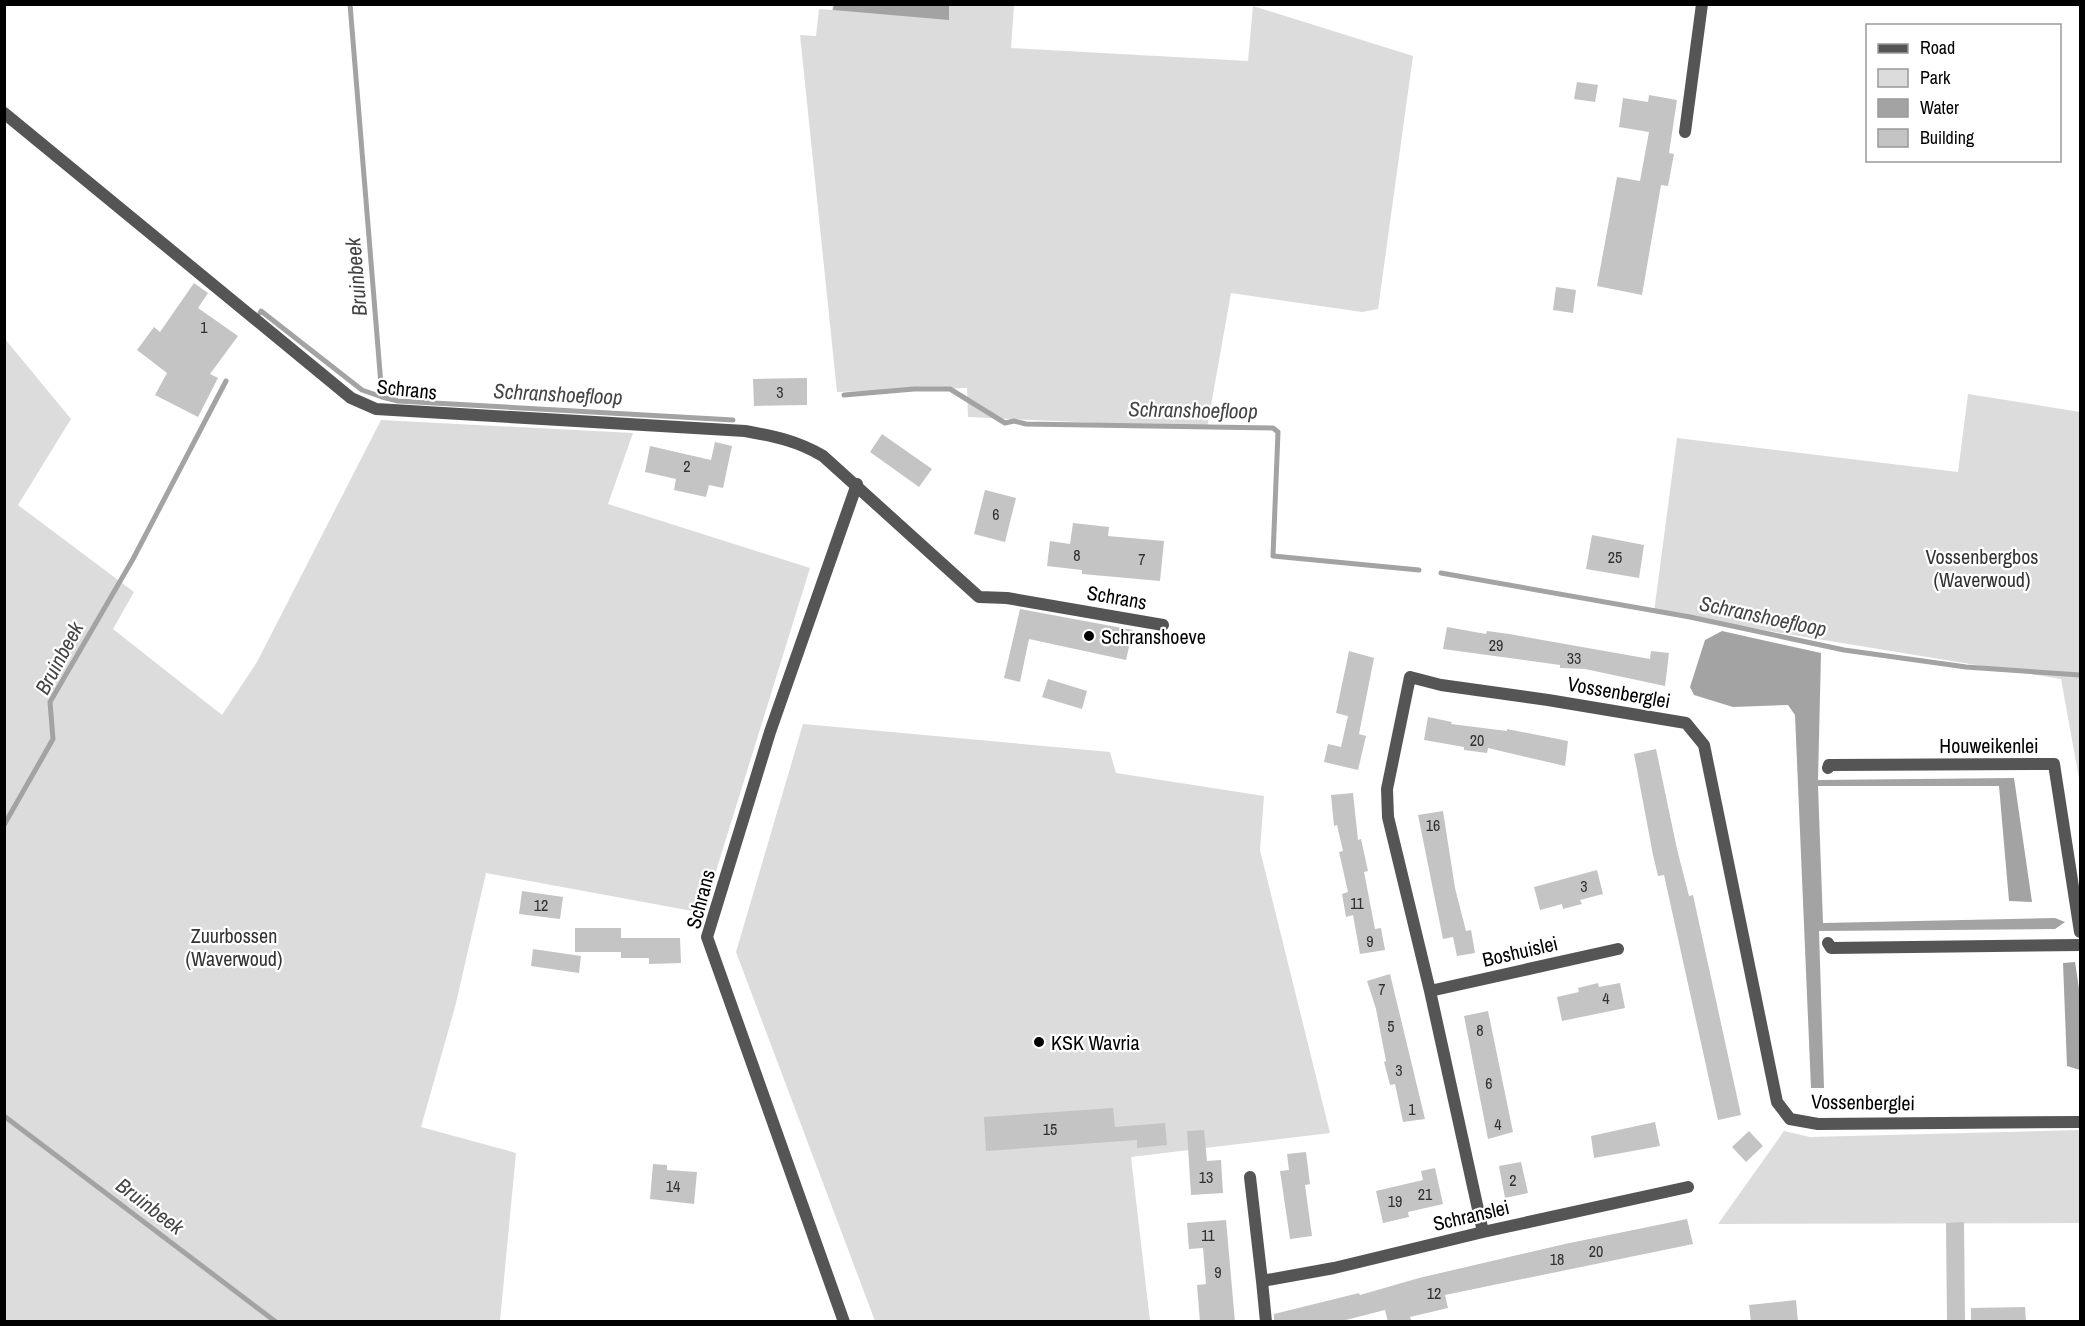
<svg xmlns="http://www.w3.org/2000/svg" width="2085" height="1326" viewBox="0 0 2085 1326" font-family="'Archivo Narrow',sans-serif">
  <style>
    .green { fill: #dcdcdc }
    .water { fill: #a3a3a3 }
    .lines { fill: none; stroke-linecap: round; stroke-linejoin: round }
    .stream { stroke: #a3a3a3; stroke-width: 5 }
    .building { fill: #c4c4c4 }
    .street { stroke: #555; stroke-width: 12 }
    .poi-dot { fill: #000; stroke: #fff; stroke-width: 2 }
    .labels { text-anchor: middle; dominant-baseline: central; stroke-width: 4.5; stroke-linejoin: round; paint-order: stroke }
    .number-label { font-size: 16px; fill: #313131 }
    .street-label { font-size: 20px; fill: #000; stroke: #fff }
    .park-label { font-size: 20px; fill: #333; stroke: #fff }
    .poi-label { font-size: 20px; fill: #000; stroke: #fff; text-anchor: start }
    .water-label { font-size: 21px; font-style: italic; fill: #444; stroke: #fff }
  </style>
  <rect width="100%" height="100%" fill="#fff"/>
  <path class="green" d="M833 5H1014L1011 48 1248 61 1253 6 1413 56 1378 309 1362 312 1231 293 1207 428 968 417 967 388 837 392 800 35 816 36 819 9 832 10Z
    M5 339 71 419 18 505 134 592 113 629 222 715 257 662 381 420 633 433 608 504 810 568 703 913 486 873 455 1007 421 1127 516 1153 500 1321H5Z
    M1968 394 2080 412V784L2061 679 1654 612 1677 438 1958 472Z
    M803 724 1110 752 1116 773 1264 796 1260 850 1330 1133 1131 1157 1150 1321H875L736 952Z
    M2080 1130V1223L1718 1224 1784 1131 1810 1137Z"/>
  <path class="water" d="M834 4 949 5V20L833 10Z
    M1722 631 1821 653 1818 780 2014 778 2032 902 2009 901 1999 786H1818L1823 923 2055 918 2065 922 2055 929 1819 931 1824 1088H1811L1795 715 1788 705 1733 707 1694 695 1690 687 1705 640Z
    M2075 962 2080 995V1070L2067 1066 2063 963Z"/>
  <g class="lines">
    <path class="stream" d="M260 313 261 311 362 390 382 397 350 4
      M844 395 914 389H950L1005 423 1014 421 1026 424 1273 428 1278 432 1273 556 1419 570
      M382 397 398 401 733 420
      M1441 573 1690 617 1844 650 1966 667 2080 675
      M4 825 53 739 50 702 133 559 226 381
      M4 1116 276 1322"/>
  </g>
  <path class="building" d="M1577 82 1598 85 1595 102 1574 99Z
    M1649 95 1677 100 1669 153 1674 154 1668 186 1661 185 1642 295 1597 286 1617 177 1640 181 1649 132 1619 127 1623 98 1648 102Z
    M194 283 208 293 198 308 238 336 210 374 218 378 198 417 155 395 167 373 137 350 154 327 160 332Z
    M1556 287 1576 290 1573 313 1553 310Z
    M807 378V405L754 406 753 379Z
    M882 434 932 469 919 487 870 452Z
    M715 442 732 446 723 488 709 485 706 497 674 490 676 479 645 472 650 446 711 460Z
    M985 490 1016 498 1005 542 974 534Z
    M1073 523 1109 527 1108 536 1164 541 1160 581 1082 574V570L1047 566 1050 541 1070 544Z
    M1592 535 1644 545 1639 578 1586 569Z
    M1020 609 1133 630 1126 660 1029 639 1020 682 1004 678Z
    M1447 627 1486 634 1487 631 1509 634 1650 659 1651 651 1669 653 1665 686 1585 669 1560 668V665L1443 649Z
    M1349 651 1374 658 1359 734 1366 736 1358 770 1324 762 1328 744 1341 747 1348 716 1336 713Z
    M1048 679 1087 691 1082 709 1042 697Z
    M1428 717 1452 722 1451 724 1507 731V729L1568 741 1565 766 1488 748 1487 753 1464 750V747L1424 740Z
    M1656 749 1677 849 1689 896 1693 895 1741 1115 1718 1120 1664 875 1658 876 1653 855 1634 754Z
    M1353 793 1358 840 1361 839 1368 871 1364 872 1375 929 1381 928 1385 950 1360 954 1353 915 1346 917 1342 894 1348 892 1339 852 1343 851 1337 825 1334 826 1331 795Z
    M1443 811 1455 888 1466 931 1471 930 1475 953 1457 956 1453 937 1443 939 1418 815Z
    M1597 870 1603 894 1580 900 1582 904 1563 909 1562 904 1540 910 1534 887Z
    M522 891 563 897 560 919 519 914Z
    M575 928H621V938H680L681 963 649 964V958H621V952H575Z
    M533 949 581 956 579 973 531 966Z
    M1390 974 1425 1119 1403 1122 1395 1084 1390 1085 1384 1062 1386 1061 1376 1009 1367 981Z
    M1598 983 1599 987 1620 983 1625 1008 1562 1021 1557 997 1579 992 1578 988Z
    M1488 1011 1513 1132 1488 1139 1464 1016Z
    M1113 1108 1115 1127 1165 1123 1167 1145 1137 1148V1140L986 1151 984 1117Z
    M1655 1122 1660 1146 1594 1158 1591 1136Z
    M1204 1130 1207 1161 1221 1160 1223 1193 1191 1195 1187 1131Z
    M1749 1131 1763 1146 1746 1162 1732 1147Z
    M1306 1152 1310 1184 1305 1185 1312 1236 1290 1239 1280 1171 1289 1170 1287 1154Z
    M1521 1162 1528 1193 1505 1198 1499 1166Z
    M653 1164 667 1165V1170L697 1172 694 1204 650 1199Z
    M1435 1168 1443 1204 1408 1212 1409 1217 1383 1223 1376 1191 1423 1180 1421 1171Z
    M1687 1219 1693 1244 1445 1295 1448 1308 1410 1317 1412 1322H1388L1385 1310 1338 1322H1274V1314L1359 1293 1360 1295 1419 1278 1565 1244Z
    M1226 1220 1235 1322H1200L1197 1285 1206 1284 1203 1248 1189 1249 1187 1223Z
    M1964 1222 1965 1322H1947L1946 1223Z
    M1796 1300 1798 1322H1751L1749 1305Z
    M2025 1307 2026 1322H1971V1308Z"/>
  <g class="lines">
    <path class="street" d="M4 113 351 398 376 409 745 431C774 436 798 441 823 456L979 597 1007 598 1163 625
      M1685 132 1702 4
      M1828 768 1829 765 2054 764 2080 932
      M1828 943 1831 948 2080 945
      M1430 991 1618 949
      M1250 1177 1262 1281
      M1483 1232 1430 991 1388 817 1387 789 1410 677 1441 685 1548 700 1686 723 1704 745 1777 1102 1790 1119 1818 1124 2080 1122
      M844 1322 707 937 770 732 857 484
      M1266 1322 1262 1281 1334 1268 1483 1232 1688 1187"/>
  </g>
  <g class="poi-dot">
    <circle cx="1089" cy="636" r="6"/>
    <circle cx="1039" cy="1042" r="6"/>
  </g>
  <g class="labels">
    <g class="number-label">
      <text x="204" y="327">1</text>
      <text x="780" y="392">3</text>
      <text x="687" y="466">2</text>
      <text x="996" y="514">6</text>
      <text x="1077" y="555">8</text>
      <text x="1615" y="557">25</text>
      <text x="1142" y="559">7</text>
      <text x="1496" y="645">29</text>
      <text x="1574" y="658">33</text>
      <text x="1477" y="740">20</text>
      <text x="1433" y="825">16</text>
      <text x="1584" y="886">3</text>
      <text x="1357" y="903">11</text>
      <text x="541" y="905">12</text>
      <text x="1370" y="941">9</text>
      <text x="1382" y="989">7</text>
      <text x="1606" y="998">4</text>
      <text x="1391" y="1026">5</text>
      <text x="1480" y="1030">8</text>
      <text x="1399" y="1070">3</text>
      <text x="1489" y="1083">6</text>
      <text x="1412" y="1109">1</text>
      <text x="1498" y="1124">4</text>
      <text x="1050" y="1129">15</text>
      <text x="1206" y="1177">13</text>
      <text x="1513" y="1180">2</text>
      <text x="673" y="1186">14</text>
      <text x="1425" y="1194">21</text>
      <text x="1395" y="1201">19</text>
      <text x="1208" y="1235">11</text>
      <text x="1596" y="1251">20</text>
      <text x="1557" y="1259">18</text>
      <text x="1218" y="1272">9</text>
      <text x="1434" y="1293">12</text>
    </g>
    <g class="street-label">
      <text transform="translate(407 389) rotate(6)">Schrans</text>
      <text transform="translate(1117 597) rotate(10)">Schrans</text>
      <text transform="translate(1619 692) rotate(10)">Vossenberglei</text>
      <text x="1989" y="745">Houweikenlei</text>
      <text transform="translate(700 899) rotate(-75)">Schrans</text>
      <text transform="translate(1520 951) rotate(-13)">Boshuislei</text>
      <text transform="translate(1863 1102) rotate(1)">Vossenberglei</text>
      <text transform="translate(1471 1215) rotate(-13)">Schranslei</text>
    </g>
    <g class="park-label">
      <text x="1982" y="556">Vossenbergbos<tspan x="1982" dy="23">(Waverwoud)</tspan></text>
      <text x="234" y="935">Zuurbossen<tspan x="234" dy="23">(Waverwoud)</tspan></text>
    </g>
    <g class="poi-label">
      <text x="1101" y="636">Schranshoeve</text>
      <text x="1051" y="1042">KSK Wavria</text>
    </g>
    <g class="water-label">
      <text transform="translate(356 277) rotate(-95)">Bruinbeek</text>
      <text transform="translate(558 394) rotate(3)">Schranshoefloop</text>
      <text transform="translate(1193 410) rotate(1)">Schranshoefloop</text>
      <text transform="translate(1763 616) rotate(12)">Schranshoefloop</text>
      <text transform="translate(59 658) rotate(-62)">Bruinbeek</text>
      <text transform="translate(150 1206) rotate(37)">Bruinbeek</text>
    </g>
  </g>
  <rect width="2085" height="1326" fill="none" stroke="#000000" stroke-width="12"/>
  <rect x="1866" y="24" width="195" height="138" fill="#ffffff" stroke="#999999" stroke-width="1.5"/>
  <rect x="1878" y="44" width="30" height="9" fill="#555555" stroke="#999999" stroke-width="1.5"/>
  <text x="1920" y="54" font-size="18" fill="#000000">Road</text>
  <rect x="1878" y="69" width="30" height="18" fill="#dcdcdc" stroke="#999999" stroke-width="1.5"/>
  <text x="1920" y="84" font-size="18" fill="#000000">Park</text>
  <rect x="1878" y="99" width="30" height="18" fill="#a3a3a3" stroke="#999999" stroke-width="1.5"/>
  <text x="1920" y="114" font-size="18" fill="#000000">Water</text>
  <rect x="1878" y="129" width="30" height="18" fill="#c4c4c4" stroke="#999999" stroke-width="1.5"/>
  <text x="1920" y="144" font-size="18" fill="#000000">Building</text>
</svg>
